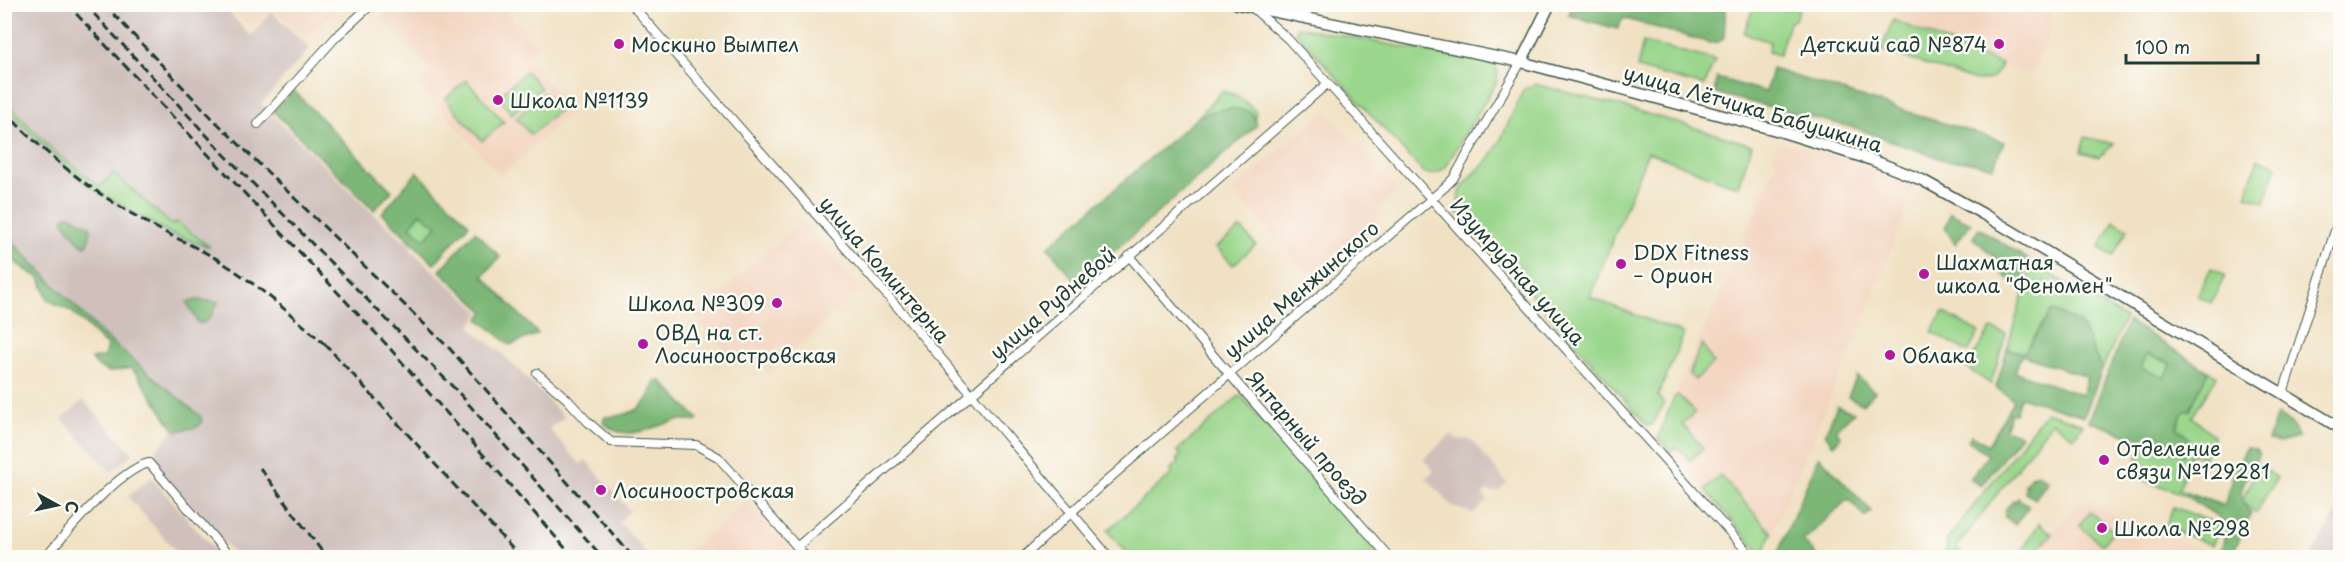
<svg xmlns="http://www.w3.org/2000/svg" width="2345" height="562" viewBox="0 0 2345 562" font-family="'Playpen Sans',sans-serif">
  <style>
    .built { fill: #f3d4bf }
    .industrial { fill: #cfc0bb }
    .green { fill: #9ad68b; stroke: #5c8a60; stroke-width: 1.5 }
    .forest { fill: #7bb777; stroke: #4d7a56; stroke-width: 1.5; fill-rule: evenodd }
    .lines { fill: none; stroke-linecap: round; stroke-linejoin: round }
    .minor-casing { stroke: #3e5649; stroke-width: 10 }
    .major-casing { stroke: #3e5649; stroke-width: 13 }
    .minor { stroke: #fff; stroke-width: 8 }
    .major { stroke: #fff; stroke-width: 10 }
    .rail { stroke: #1f3d34; stroke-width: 3; stroke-dasharray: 9 4.5; stroke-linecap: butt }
    .poi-dot { fill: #b5179e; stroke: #fdfcf7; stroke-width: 2 }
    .labels { text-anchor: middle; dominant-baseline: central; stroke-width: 5; stroke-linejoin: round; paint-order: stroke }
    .poi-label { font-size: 20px; fill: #1f3d34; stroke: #fdfcf7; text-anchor: start }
    .street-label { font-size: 20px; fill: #1f3d34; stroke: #fdfcf7 }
  </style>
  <rect width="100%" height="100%" fill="#fdfcf7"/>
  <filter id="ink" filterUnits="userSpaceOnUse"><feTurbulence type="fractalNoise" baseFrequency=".0167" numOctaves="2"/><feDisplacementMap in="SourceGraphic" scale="12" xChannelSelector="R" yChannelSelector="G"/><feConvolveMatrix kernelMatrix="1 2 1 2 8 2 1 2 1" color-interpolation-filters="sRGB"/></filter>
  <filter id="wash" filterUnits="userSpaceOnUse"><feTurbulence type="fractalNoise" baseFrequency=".008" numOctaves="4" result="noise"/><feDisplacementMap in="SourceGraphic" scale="24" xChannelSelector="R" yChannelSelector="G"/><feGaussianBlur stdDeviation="1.35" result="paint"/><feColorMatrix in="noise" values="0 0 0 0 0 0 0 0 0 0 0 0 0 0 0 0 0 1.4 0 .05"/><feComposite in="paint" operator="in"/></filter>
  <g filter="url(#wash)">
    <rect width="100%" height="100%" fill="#f0e1c3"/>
    <path class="built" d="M228 5H341L304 38 272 8 251 28Z
      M396 5H500L537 45 525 56 573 110 501 176 418 85 432 71 382 17Z
      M1899 5V4L2055 5 2048 22 2054 25 2031 76 1893 20Z
      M1326 111 1398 190 1378 208 1383 214 1307 276 1233 190Z
      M1777 141 1834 156 1912 186 1913 191 1863 322 1772 533 1720 476 1705 490 1670 452 1676 446 1682 424 1695 412 1678 395 1674 397 1701 333 1705 329 1778 159 1773 156Z
      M802 221 861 290 770 373 751 361 742 369 694 316Z
      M747 501 797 557H681L686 553Z
      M2079 501 2215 555 2214 558 2031 557Z"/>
    <path class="industrial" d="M4 5H222L251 36 271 11 310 48 261 104 371 212 412 247 410 250 480 312 471 326 475 332 504 355 564 417 549 429 580 464 586 460 630 511 619 522 650 557H237L149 459 185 415 5 236Z
      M83 400 133 453 111 472 62 419Z
      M1452 434 1457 439 1471 440 1507 483 1498 491 1490 492 1488 490 1483 494 1488 500 1473 514 1452 506 1426 478 1434 471 1423 459Z
      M151 477 221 557H181L128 497Z
      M2340 507V550L2336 557H2310Z"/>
    <path class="green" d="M1746 5H1770L1785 10 1787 5 1800 6 1795 20 1789 23 1779 55 1768 52 1770 42 1744 33 1753 8Z
      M1893 20 2002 64 1991 79 1976 81 1881 50Z
      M1297 27 1493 64 1498 71 1496 83 1445 168C1437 174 1433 175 1424 173L1298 35 1295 30Z
      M1643 42 1715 60 1704 86 1637 68Z
      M526 71 541 88 512 114 498 97Z
      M466 80 504 122 482 141 445 99Z
      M1535 84 1628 108 1752 145 1738 187 1648 152 1590 297 1684 334 1658 396 1664 404 1652 425H1647L1455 209 1459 205C1454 190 1475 173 1485 163 1502 145 1512 111 1524 89Z
      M1222 91 1238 96 1256 111 1255 118 1251 112 1214 111 1198 117Z
      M544 93 559 110 531 135 516 118Z
      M4 100 55 152 100 187 113 173 172 225 177 222 210 247 169 233 91 187 68 169 5 108Z
      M2085 137 2114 144 2099 157 2081 152Z
      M2258 159 2277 165 2265 202 2246 196Z
      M421 213 437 226 425 240 410 226Z
      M2114 221 2128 229 2113 256 2099 248Z
      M1241 228 1256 245 1233 265 1216 247Z
      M2032 263 2125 318 2102 370 2081 324 2052 310 2024 353 2007 349Z
      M2211 268 2225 275 2211 303 2197 296Z
      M1943 312 1979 332 1968 352 1932 332Z
      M1991 329 2006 334 1991 384 1966 367Z
      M1702 344 1713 363 1695 380 1689 374Z
      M2147 354 2172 364 2165 379 2141 368Z
      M2208 371 2217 377 2192 417 2214 436 2204 458 2191 454 2179 489 2222 504 2219 510 2175 491 2131 476 2144 441 2184 455 2177 428 2183 411 2190 410Z
      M1240 395 1381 557H1131L1110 534 1108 530 1173 473 1170 470 1179 462 1177 459 1181 455 1177 451Z
      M1678 395 1695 412 1682 424 1703 448 1690 461 1677 447 1670 452 1658 438 1674 397Z
      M2046 412 2083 424 2074 438 2052 422 1956 548 1968 557H1951L1946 553 1947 540Z
      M2259 464 2277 478 2256 513 2242 502Z
      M1720 475 1772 533 1765 549 1758 551 1705 490Z
      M2173 507 2220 525 2212 545 2165 527Z
      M2090 512 2113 531 2102 545 2079 525Z
      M2039 523 2052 534 2031 557 2023 549Z"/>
    <path class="forest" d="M1574 5H1726L1724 37 1719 42 1710 43 1623 18 1618 29 1568 15Z
      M1772 69 2004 142 1993 167 1966 161 1950 162 1855 128 1714 93 1717 78 1766 92Z
      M293 90 392 191 374 210 273 111Z
      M1232 108 1251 112 1257 125 1077 284 1048 247 1198 117 1214 111Z
      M417 172 469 224 434 264 382 213ZM421 213 437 226 425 239 410 226Z
      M1950 213 1971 223 1955 244 1945 228Z
      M69 215 88 225 91 228 88 244 85 246 79 242 63 220 65 216Z
      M1979 228 2029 260 2020 288 2002 274 2006 267 1973 238Z
      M475 231 500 257 483 276 538 334 510 345 479 319 484 311 440 271Z
      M4 233 104 336 200 416 202 422 197 427 177 431 173 428 137 374 130 368 109 372 97 366 91 359 104 357 107 346 71 311 48 300 40 278C19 266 4 259 4 233Z
      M197 300 218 302 210 318 203 323H198L187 302Z
      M2052 310 2081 324 2102 370 2084 416 2020 397 2015 414 2011 413 2005 429 2021 435 1981 486 1970 479 1988 455 1968 440 1972 435 1988 445 2014 400 1996 388 2007 349 2024 353ZM2021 355 2087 377 2082 395 2015 372Z
      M2128 321 2208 371 2190 410 2183 412 2177 427 2189 439 2184 455 2089 421ZM2147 354 2171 364 2165 378 2141 368Z
      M1857 376 1875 392 1862 404 1848 397Z
      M660 380 698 419 695 422C670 410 632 452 603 422L605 417C634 415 646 410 655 381Z
      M1837 406 1854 412 1836 430 1841 437 1833 445 1825 434Z
      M2277 415 2291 423 2299 438 2279 443 2268 440Z
      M2248 448 2257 450 2259 453C2251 474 2229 492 2251 513L2250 517 2233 552 2221 553 2219 550 2222 546 2227 529 2220 518 2186 496 2187 492 2221 506 2225 503 2233 474 2245 450Z
      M1819 456 1871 511 1865 517 1848 499 1803 541 1818 557H1776Z
      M2037 473 2048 481 2035 499 2024 491 2026 487 2024 485 2032 475 2034 476Z
      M2018 498 2029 506 2015 525 2004 516 2007 513 2004 511 2013 500 2015 502Z"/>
  </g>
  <g filter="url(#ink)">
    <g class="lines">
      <g class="minor-casing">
        <path id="minor" d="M631 4 907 318 1110 558
          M1254 9 1288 39 1753 558
          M258 124 336 37 372 4
          M1129 256 1230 375 1390 558
          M537 373 567 399 588 422 611 442 696 445 718 457 807 558
          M2283 393 2340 215
          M798 546 1327 84
          M45 558C67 532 118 470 149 463L231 558
          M1022 558 1087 498 1445 187 1453 179 1521 62"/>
      </g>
      <g class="major-casing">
        <path id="major" d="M1237 4 1521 62 1776 130 1872 160 1922 180 1983 214 2340 428
          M1521 62 1550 4"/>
      </g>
      <use href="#minor" class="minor"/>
      <use href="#major" class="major"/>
      <path class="rail" d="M67 4 386 344 574 558
        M85 4 223 153 458 392 603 558
        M104 4 214 120 450 349 634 558
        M4 111C49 157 84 186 139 218 165 234 194 245 220 261 260 286 295 318 330 349
        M324 343 521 558
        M260 468 327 558"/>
    </g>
  </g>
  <g class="poi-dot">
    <circle cx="619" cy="44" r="6"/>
    <circle cx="1999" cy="44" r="6"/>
    <circle cx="498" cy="100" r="6"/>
    <circle cx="1621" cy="264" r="6"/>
    <circle cx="1924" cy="274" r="6"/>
    <circle cx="777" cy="303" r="6"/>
    <circle cx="643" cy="344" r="6"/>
    <circle cx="1890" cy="355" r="6"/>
    <circle cx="2104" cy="460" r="6"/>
    <circle cx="601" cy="490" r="6"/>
    <circle cx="2102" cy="528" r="6"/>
  </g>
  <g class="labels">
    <g class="poi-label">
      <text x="631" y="44">Москино Вымпел</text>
      <text x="1987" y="44" text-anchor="end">Детский сад №874</text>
      <text x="510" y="100">Школа №1139</text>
      <text x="1633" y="252">DDX Fitness<tspan x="1633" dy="23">– Орион</tspan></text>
      <text x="1936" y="262">Шахматная<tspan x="1936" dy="23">школа "Феномен"</tspan></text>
      <text x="765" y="303" text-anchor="end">Школа №309</text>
      <text x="655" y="332">ОВД на ст.<tspan x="655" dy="23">Лосиноостровская</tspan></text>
      <text x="1902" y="355">Облака</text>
      <text x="2116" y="448">Отделение<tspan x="2116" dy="23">связи №129281</tspan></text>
      <text x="613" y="490">Лосиноостровская</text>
      <text x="2114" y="528">Школа №298</text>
    </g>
    <g class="street-label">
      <text transform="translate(1753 108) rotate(16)">улица Лётчика Бабушкина</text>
      <text transform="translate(885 269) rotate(49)">улица Коминтерна</text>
      <text transform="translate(1518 271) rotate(48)">Изумрудная улица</text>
      <text transform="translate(1301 289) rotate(-41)">улица Менжинского</text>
      <text transform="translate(1052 303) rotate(-41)">улица Рудневой</text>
      <text transform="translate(1307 438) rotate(49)">Янтарный проезд</text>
    </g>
  </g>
  <rect width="2345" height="562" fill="none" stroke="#fdfcf7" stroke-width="24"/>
  <g transform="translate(57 505) rotate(98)" stroke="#fdfcf7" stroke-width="4.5" paint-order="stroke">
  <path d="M0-4.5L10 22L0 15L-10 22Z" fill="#1f3d34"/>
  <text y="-9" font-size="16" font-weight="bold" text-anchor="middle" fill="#1f3d34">С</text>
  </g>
  <path d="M2126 54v9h132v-9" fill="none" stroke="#1f3d34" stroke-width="3"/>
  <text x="2135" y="54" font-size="18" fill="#1f3d34" stroke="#fdfcf7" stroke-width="4.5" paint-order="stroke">100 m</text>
</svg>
